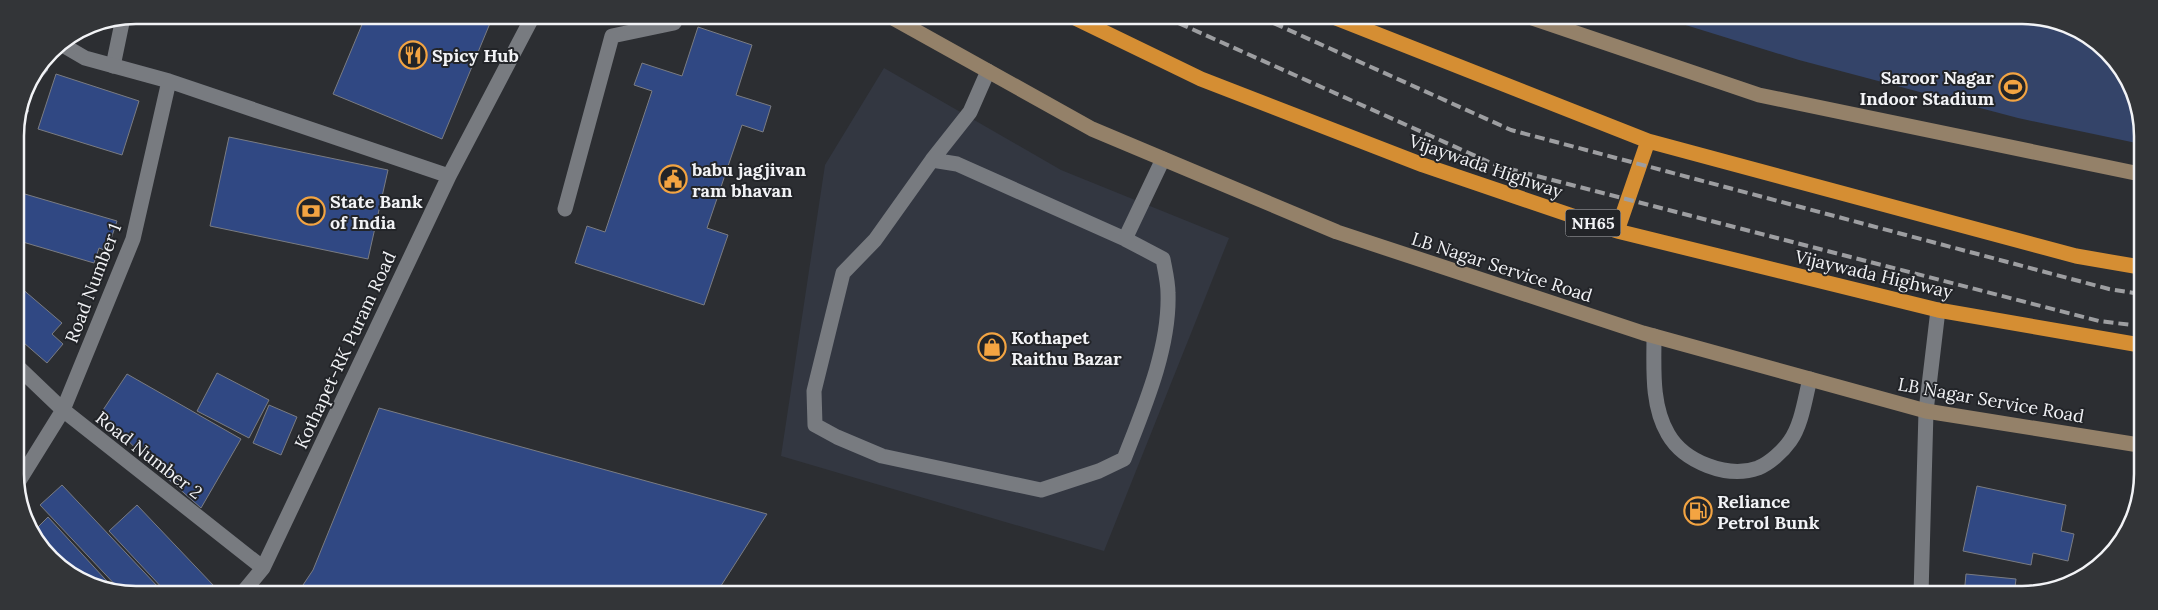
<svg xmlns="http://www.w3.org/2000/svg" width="2158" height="610" viewBox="0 0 2158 610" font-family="Lora,serif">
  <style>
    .built { fill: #333741 }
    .green { fill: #344469 }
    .building { fill: #304883; stroke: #7a7c82 }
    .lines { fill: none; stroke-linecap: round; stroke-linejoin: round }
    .lane { stroke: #787b80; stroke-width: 15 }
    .street { stroke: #787b80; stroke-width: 15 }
    .secondary { stroke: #948169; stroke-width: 15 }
    .highway { stroke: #d58e33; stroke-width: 15 }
    .rail { stroke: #9d9ea1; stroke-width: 4; stroke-dasharray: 10 5; stroke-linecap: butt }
    .labels { text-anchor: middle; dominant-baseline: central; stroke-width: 4; stroke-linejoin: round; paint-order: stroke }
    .shield { fill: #222428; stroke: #b4b5b8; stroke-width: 1 }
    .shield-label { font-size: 16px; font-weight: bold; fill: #f2f3f6 }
    .poi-label { font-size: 18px; font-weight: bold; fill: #f2f3f6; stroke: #222428; text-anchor: start }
    .street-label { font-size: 18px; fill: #f2f3f6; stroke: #222428 }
    .rim { fill: none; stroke: #f2f3f6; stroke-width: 2.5 }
  </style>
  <rect width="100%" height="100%" fill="#2c2e32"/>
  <path class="built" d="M884 68 1061 170 1229 238 1104 551 781 456 825 165Z"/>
  <path class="green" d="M1663 18 2053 19 2108 51 2141 113V144L2018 118 1799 60Z"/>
  <path class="building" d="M366 15 493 16 442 139 333 94Z
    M698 27 752 45 736 95 771 106 763 132 742 125 707 228 728 235 704 305 575 263 587 226 605 232 652 91 634 85 642 63 682 76Z
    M41 64 48 70 22 99 24 90Z
    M56 74 139 101 122 155 38 129Z
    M21 104 29 111 16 126Z
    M229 137 388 170 368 259 210 226Z
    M18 192 117 221 107 251 99 248 94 263 16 240V200Z
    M20 287 62 323 52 334 63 344 47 363 16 336V292Z
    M217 373 269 400 249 438 197 411Z
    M127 374 241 439 201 508 149 462 101 413Z
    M269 405 297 417 281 455 253 443Z
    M379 408 767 514 717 592 299 591 313 570Z
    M62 485 159 588 156 591H121L40 505Z
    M1977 486 2066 505 2061 531 2074 534 2068 561 2033 553 2031 565 1963 551Z
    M137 505 214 586 209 591H165L109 531Z
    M48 517 116 591H105L50 559 35 530Z
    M1966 574 2016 579 2014 595H1964Z"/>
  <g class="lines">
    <path class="lane" d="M113 66 123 18
      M932 160 875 240 843 273 814 391 815 425 837 437 882 456 1041 490 1099 471 1124 459C1144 408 1170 348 1168 293 1168 282 1165 270 1163 259L1125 239 957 164 932 160 970 112 988 71
      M565 209 612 36 674 23 678 16
      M1125 239 1163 159
      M1654 336C1654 368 1651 405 1668 434 1684 462 1728 479 1758 468 1770 463 1783 451 1790 441 1802 424 1805 398 1810 379"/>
    <path class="street" d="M61 44 85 58 169 81 449 176
      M17 366 63 410 263 568
      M17 484 63 410 133 239 169 81
      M244 591 263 568 449 176 533 16
      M1921 595 1926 411 1938 310"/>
    <path class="secondary" d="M891 17 1092 129 1337 232 1643 333 1926 411 2139 445
      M1532 18 1759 95 2140 174"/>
    <path class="highway" d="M1073 17 1201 79 1423 165 1617 231 1938 310 2140 345
      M1336 18 1648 141 2076 256 2140 267
      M1617 231 1648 141"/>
    <path class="rail" d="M1165 17 1498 166 2099 321 2140 326
      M1260 17 1511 130 2109 289 2140 294"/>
  </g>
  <defs>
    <g id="restaurant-ring" transform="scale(1.4375)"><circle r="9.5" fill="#222428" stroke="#f3a442" stroke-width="1.5"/><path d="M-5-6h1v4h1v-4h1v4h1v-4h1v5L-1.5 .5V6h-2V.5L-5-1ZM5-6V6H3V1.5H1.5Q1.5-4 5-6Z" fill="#f3a442"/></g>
    <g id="stadium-ring" transform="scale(1.4375)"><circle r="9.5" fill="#222428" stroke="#f3a442" stroke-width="1.5"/><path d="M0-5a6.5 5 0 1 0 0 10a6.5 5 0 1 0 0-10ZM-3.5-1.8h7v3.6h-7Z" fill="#f3a442"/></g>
    <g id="civic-ring" transform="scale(1.4375)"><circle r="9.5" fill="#222428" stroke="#f3a442" stroke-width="1.5"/><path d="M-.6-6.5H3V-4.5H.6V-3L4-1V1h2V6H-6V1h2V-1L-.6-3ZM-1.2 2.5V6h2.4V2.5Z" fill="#f3a442"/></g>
    <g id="bank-ring" transform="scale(1.4375)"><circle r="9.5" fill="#222428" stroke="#f3a442" stroke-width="1.5"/><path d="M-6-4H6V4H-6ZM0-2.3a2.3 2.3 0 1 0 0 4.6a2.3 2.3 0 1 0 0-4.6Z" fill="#f3a442"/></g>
    <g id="shop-ring" transform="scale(1.4375)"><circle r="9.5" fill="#222428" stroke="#f3a442" stroke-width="1.5"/><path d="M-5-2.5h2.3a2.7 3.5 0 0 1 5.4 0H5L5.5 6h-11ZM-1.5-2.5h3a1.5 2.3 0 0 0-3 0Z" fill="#f3a442"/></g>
    <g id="fuel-ring" transform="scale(1.4375)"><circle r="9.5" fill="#222428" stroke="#f3a442" stroke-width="1.5"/><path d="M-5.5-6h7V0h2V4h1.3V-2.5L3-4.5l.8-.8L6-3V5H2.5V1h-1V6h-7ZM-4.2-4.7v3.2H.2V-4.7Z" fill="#f3a442"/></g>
  </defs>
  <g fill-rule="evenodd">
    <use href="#restaurant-ring" x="413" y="55"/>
    <use href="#stadium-ring" x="2013" y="87"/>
    <use href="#civic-ring" x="673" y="179"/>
    <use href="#bank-ring" x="311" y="211"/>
    <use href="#shop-ring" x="992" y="347"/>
    <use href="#fuel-ring" x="1698" y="511"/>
  </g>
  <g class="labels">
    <rect class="shield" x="1565.5" y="209.5" width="55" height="27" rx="4"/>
    <g class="shield-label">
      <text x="1593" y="223">NH65</text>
    </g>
    <g class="poi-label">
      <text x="432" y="55">Spicy Hub</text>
      <text x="1994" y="77" text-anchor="end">Saroor Nagar<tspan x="1994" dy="21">Indoor Stadium</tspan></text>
      <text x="692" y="169">babu jagjivan<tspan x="692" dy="21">ram bhavan</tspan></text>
      <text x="330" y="201">State Bank<tspan x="330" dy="21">of India</tspan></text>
      <text x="1011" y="337">Kothapet<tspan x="1011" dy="21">Raithu Bazar</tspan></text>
      <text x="1717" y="501">Reliance<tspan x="1717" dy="21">Petrol Bunk</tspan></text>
    </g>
    <g class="street-label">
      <text transform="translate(1486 166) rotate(19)">Vijaywada Highway</text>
      <text transform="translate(1502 267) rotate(18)">LB Nagar Service Road</text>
      <text transform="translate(1874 274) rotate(13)">Vijaywada Highway</text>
      <text transform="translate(93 283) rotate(-69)">Road Number 1</text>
      <text transform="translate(345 350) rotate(-65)">Kothapet-RK Puram Road</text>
      <text transform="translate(1991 400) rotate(10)">LB Nagar Service Road</text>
      <text transform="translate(149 455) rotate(38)">Road Number 2</text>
    </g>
  </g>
  <path d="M0 0H2158V610H0ZM136 24H2022A112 112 0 0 1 2134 136V474A112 112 0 0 1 2022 586H136A112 112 0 0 1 24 474V136A112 112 0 0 1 136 24Z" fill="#333538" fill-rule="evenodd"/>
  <path class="rim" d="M136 24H2022A112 112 0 0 1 2134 136V474A112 112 0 0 1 2022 586H136A112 112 0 0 1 24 474V136A112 112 0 0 1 136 24Z"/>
</svg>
